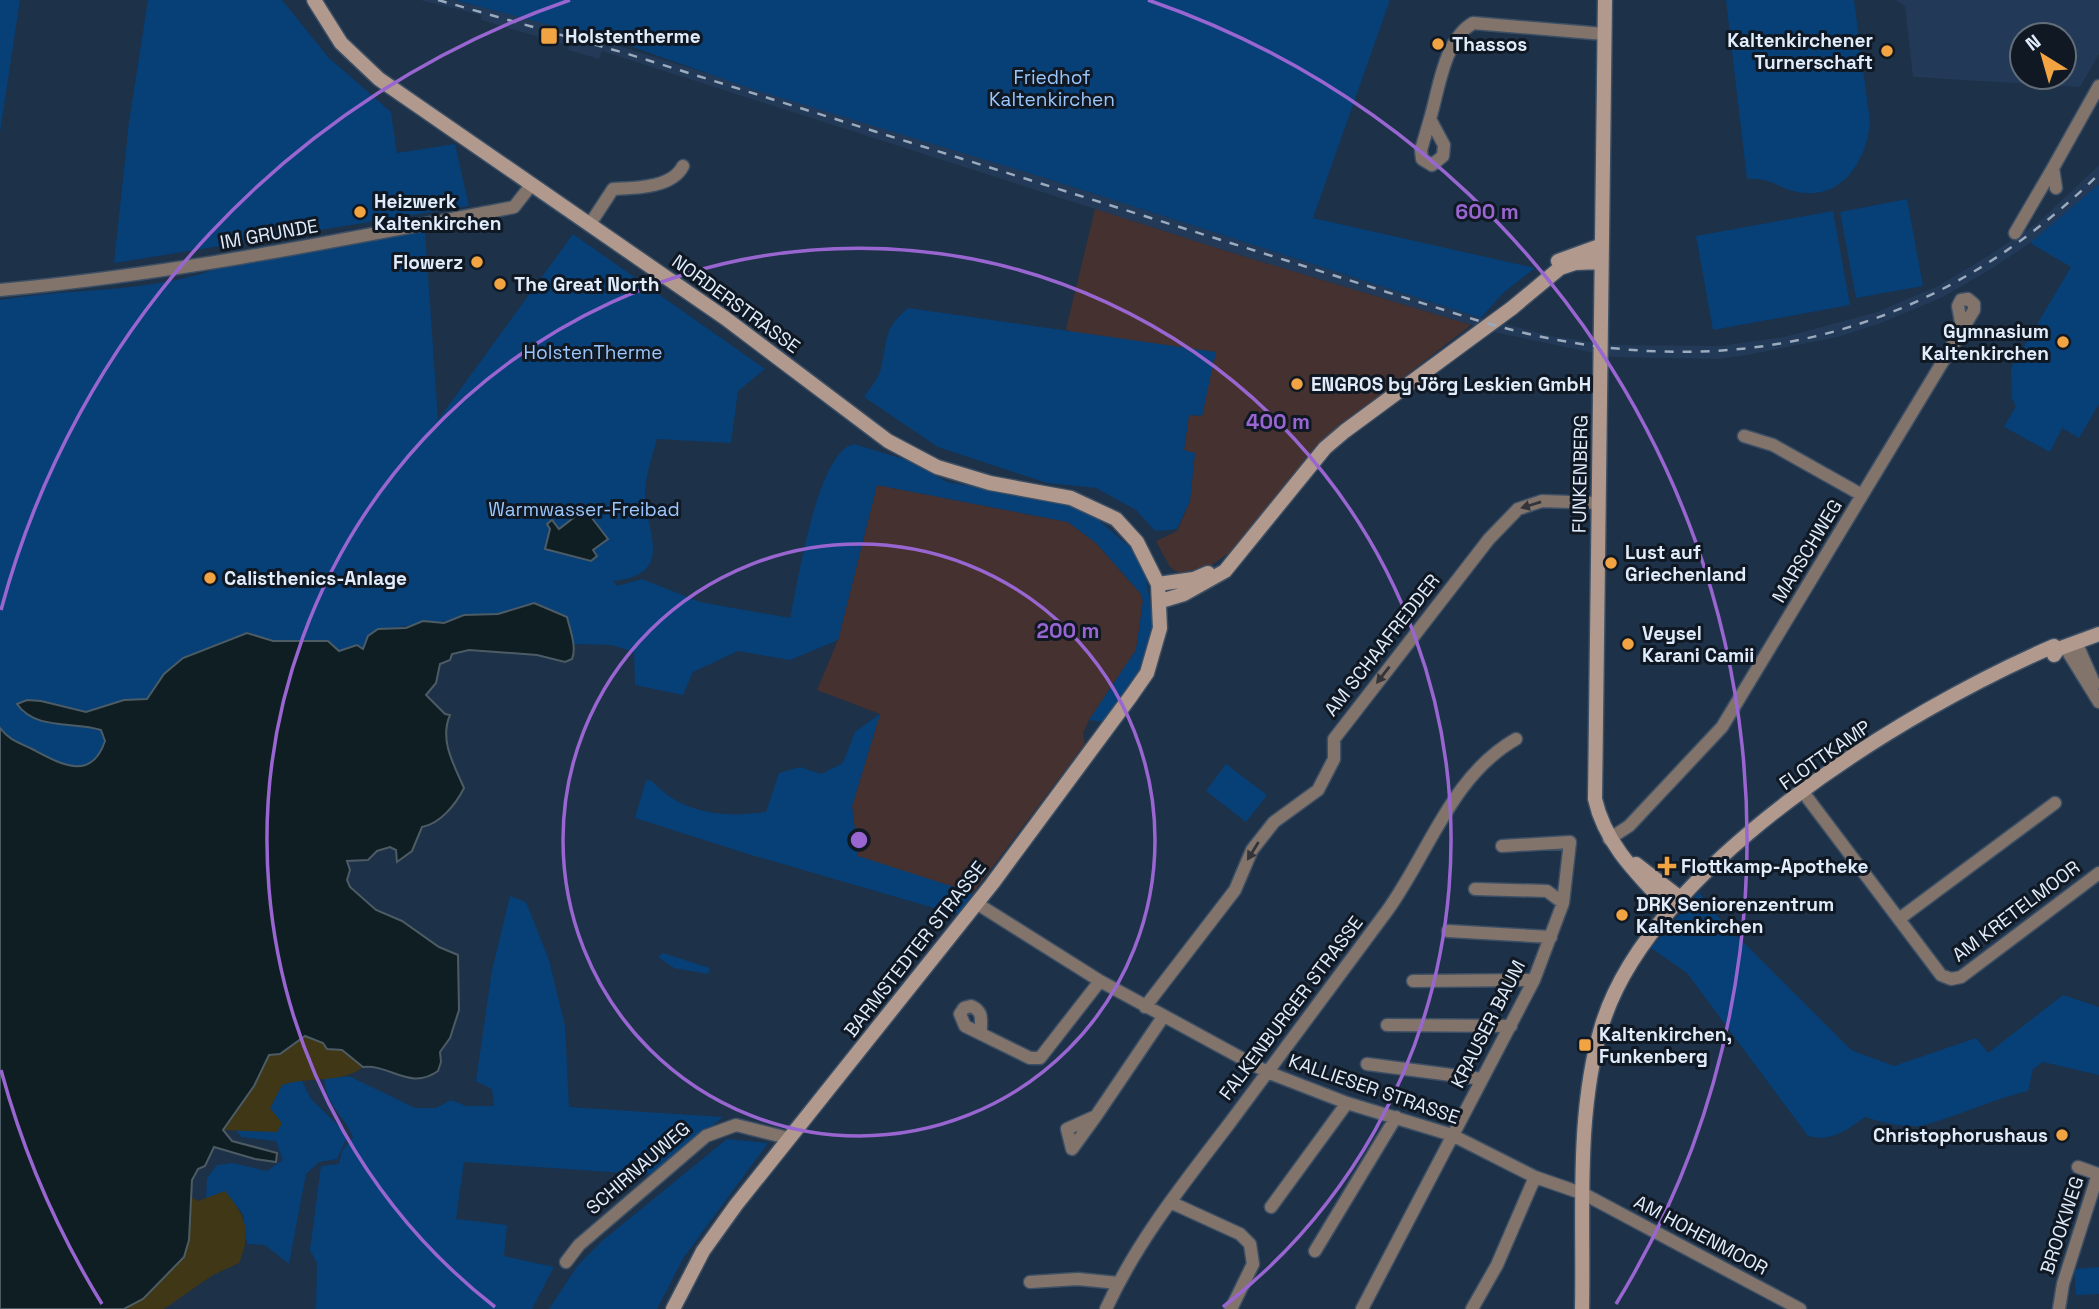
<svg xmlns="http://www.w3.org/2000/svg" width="2099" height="1309" viewBox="0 0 2099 1309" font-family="'Space Grotesk',sans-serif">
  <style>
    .built { fill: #223a57; fill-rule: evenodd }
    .industrial { fill: #45312f }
    .green { fill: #073f77 }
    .sand { fill: #3f3716 }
    .water { fill: #0e1e23; stroke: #4d5c64; stroke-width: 2 }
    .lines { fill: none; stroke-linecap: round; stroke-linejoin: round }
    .street-casing { stroke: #3c4f65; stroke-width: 15 }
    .secondary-casing { stroke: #3c4f65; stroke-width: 17 }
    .street { stroke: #82746b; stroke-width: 12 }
    .secondary { stroke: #b19a8d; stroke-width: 14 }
    .rail { stroke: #9baabc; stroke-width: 2.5; stroke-dasharray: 9 9; stroke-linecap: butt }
    .oneway { fill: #323439 }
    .ring { fill: none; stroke: #9966d1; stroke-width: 3.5 }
    .poi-dot { fill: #f3a442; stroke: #0f1823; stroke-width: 2.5 }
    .labels { text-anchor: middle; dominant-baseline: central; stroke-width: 6; stroke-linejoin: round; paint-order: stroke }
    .poi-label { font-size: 19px; font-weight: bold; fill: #e0ecfc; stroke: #0f1823; text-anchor: start }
    .park-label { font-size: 19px; fill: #9bc6fc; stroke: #0f1823 }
    .street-label { font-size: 19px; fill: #e0ecfc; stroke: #0f1823 }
    .centre { fill: #9966d1; stroke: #0f1823; stroke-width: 3.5 }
    .ring-label { font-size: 21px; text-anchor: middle; font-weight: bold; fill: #9966d1; stroke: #0f1823; stroke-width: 6; stroke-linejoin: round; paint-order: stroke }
  </style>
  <rect width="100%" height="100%" fill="#1d3148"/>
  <path class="built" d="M420 0H454L544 23 1042 177 1481 318 1551 336 1613 345 1720 346 1784 337 1877 312 1938 286 1988 256 2039 222 2099 165V184L2046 232 1993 268 1943 297 1881 323 1838 337 1747 355 1719 359 1612 357 1494 332 1226 251 602 51 599 59 568 50 569 46 481 20V15Z
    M1895 0H2099V54L2080 87 1913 77 1905 6ZM2022 35H2064V77H2022Z"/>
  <path class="industrial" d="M1095 209 1226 251 1471 325 1320 442 1236 548 1209 567 1179 573 1170 567 1156 541 1177 531 1190 501 1195 453 1184 451 1189 415 1202 416 1066 329Z
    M877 485 1068 522 1096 543 1141 594 1143 601 1136 650 1089 720 1083 733 1085 744 973 893 858 857 852 806 880 714 817 690 838 640Z"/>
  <path class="green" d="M0 0H20L0 132Z
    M148 0H282L328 57 391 112 397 153 455 144 469 206 114 263 129 122Z
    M455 0H1390L1313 218 1535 268 1502 294 1481 318 1042 177 752 89 630 46Z
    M1726 0H1854L1870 122C1867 160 1842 201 1798 192 1777 188 1771 177 1747 179Z
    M2099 184V404L2079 438 2062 428 2050 452 2004 427 2016 406 2012 399 2011 368 2071 267 2030 243Z
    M1907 199 1923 286 1856 298 1840 212Z
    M1833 211 1850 305 1713 330 1696 236Z
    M425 231 438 420 573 234 765 369 738 391 731 443 657 439C652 456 644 481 645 498 647 533 675 575 613 581L617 586 642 579 700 602 790 618C798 583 817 451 854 444L910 461 947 482 1068 504 1089 512 1133 550 1145 573 1153 620 1140 669 1105 722 1089 720 1136 650 1143 601 1141 594 1096 543 1068 522 877 485 838 640 790 660 738 651 693 672 683 695 635 685 634 652 612 645 574 644 569 627 534 603 498 614 397 627 385 631 364 649 356 645 339 651 328 641H273L247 633 183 658 164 674 147 699 124 700 86 712 41 701 23 712 51 724H81L101 730C105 741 106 747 98 756 77 778 53 760 32 749 18 742 10 741 0 728V300C76 287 157 294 229 264Z
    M908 308 1216 352 1202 416 1189 415 1184 450 1195 453 1190 501 1177 529 1155 531 1136 510 1096 488 1047 483 938 447 864 397C870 388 879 378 881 368 888 339 883 329 908 308Z
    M880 714 852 806 858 856 973 893 958 915 748 854 635 818 646 780 652 781C681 814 725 818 766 812L779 773 800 767 821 774 843 763 855 732Z
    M1226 764 1267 795 1246 822 1206 791Z
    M1699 892 1719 918 1851 1050 1894 1066 1976 1038 1988 1053 2063 995 2099 1007V1075L2043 1062 2033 1069 2028 1091C1992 1099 1959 1116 1924 1125 1907 1129 1880 1122 1865 1117 1845 1131 1832 1142 1808 1136L1687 973 1651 948Z
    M510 896 526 902 549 960 565 1026 569 1107 723 1117 653 1175 464 1162 456 1219 507 1225 504 1256 554 1267 532 1309H316L317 1263 310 1250 321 1166 339 1164 342 1151 353 1137C343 1113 326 1107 324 1077H351L415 1108H436L451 1100 466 1106H494L492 1089 476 1081 492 970Z
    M663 953 710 968 708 974 674 968 658 957Z
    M301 1079 311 1099 348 1135 337 1159 319 1162 306 1174 289 1264 265 1245 247 1244 243 1214 225 1192 206 1198 207 1178 217 1165 233 1163 267 1171 283 1160 276 1141 241 1137 236 1130 278 1131 270 1108 282 1085Z
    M727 1139 768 1143 684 1257 657 1309H549L578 1265 602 1241Z
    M2099 1267V1294L2076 1295 2074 1269Z"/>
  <path class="sand" d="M305 1036 342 1050 363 1067C342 1084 308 1076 282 1085L270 1108 282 1123 277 1132 223 1130 254 1086 269 1055 280 1054Z
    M225 1191C246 1216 252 1232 239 1263L213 1275 164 1309H124L143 1299 184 1257 189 1240V1196L198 1201Z"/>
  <path class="water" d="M585 509 608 539 593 550 597 556 591 561 545 549 550 529 547 524 552 520 559 529Z
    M534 603 567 617C570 630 577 647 572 659L565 662 537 655 469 650 452 654 450 660 440 664 436 683 426 695 445 714 450 715C439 740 454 765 464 788 456 804 440 824 422 827L412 851 397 862 396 850 390 847 377 851 368 860 347 861 350 870 347 880 350 887 376 910 402 921 439 947 458 955 459 1010 450 1038 440 1052 441 1062 438 1071C410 1091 390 1064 363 1067L342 1050 327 1049 323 1043 305 1036 280 1054 269 1055 254 1086 223 1130 232 1141 277 1153 276 1162 255 1159 214 1147 205 1166 198 1169 192 1180 189 1240 184 1257 143 1299 124 1309H0V728C10 741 18 742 32 749 59 763 91 783 105 741L101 730C74 721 36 731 17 704L27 700 41 701 86 712 124 700 147 699 164 674 183 658 247 633 273 641H328L339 651 357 645 363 649 368 636 378 629 406 628 423 621 444 623 464 615 498 614Z"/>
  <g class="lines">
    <g class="street-casing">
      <path id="street" d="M1430 119 1421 150 1422 159 1432 165 1443 156 1444 145 1430 119C1439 89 1444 40 1473 23L1604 34
        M2056 188 2053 168 2099 86
        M590 224 613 189C635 188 672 188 683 166
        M2015 233 2053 168
        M0 290C173 274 343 240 514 207L532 184
        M1744 436 1773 445 1862 495
        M2076 642 2094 683 2092 690
        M2065 647 2099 702
        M1803 792 1941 975 1951 979 1961 977 2099 873
        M1609 839 1629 826 1722 727 1974 310V304L1968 299 1961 300 1958 306 1962 328
        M1475 889 1547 891 1563 903
        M976 903 1100 981 1267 1072 1347 1103 1452 1135 1535 1177 1584 1194 1800 1309
        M1899 919 2055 803
        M1448 931 1551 937
        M1413 981 1534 980
        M1145 1007 1235 890 1252 850 1274 822 1318 790 1334 759V739L1489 539 1518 509 1542 501 1599 503
        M1387 1025 1511 1026
        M981 1034C980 1021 985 1012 971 1006L964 1008 960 1014 965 1026 1030 1058H1040L1100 981
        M1367 1064 1482 1079
        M1096 1116 1072 1149 1067 1129 1096 1116 1163 1017
        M1170 1202 1240 1234 1250 1244 1253 1264 1231 1309
        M1271 1207 1347 1103
        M1315 1251 1396 1117
        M566 1262 579 1245 706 1136 736 1125 788 1138
        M1030 1282 1078 1279 1118 1283
        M1106 1309C1137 1241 1184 1183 1229 1124 1282 1053 1335 982 1387 911 1429 853 1451 776 1516 739
        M1362 1309 1534 980 1563 903 1570 842 1502 846
        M1472 1309 1497 1265 1535 1177
        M2059 1309 2063 1284 2098 1174 2078 1167"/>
    </g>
    <g class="secondary-casing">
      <path id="secondary" d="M314 0 341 43 379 79 725 318 888 441 937 467 990 483 1071 498 1116 519 1137 542 1158 584 1160 628 1147 673 1131 696 992 884 736 1205 703 1251 673 1309
        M1605 0 1595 799C1605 844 1638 875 1669 908
        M1558 261 1602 245
        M1158 584 1194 579 1208 573
        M1161 601 1184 594 1225 571 1325 448 1345 431 1512 308 1560 268 1575 263 1601 262
        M2054 655 2058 649 2099 634
        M1636 864 1679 897
        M1582 1309C1584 1216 1575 1115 1602 1025 1651 865 1907 709 2054 646L2058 649"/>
    </g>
    <use href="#street" class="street"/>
    <use href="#secondary" class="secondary"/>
    <path class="rail" d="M438 0 628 54 1476 320C1709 390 1924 346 2099 174"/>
  </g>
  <defs><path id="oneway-solid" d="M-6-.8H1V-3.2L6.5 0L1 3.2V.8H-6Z" transform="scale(1.75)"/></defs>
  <g class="oneway">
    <use href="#oneway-solid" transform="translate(1531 505) rotate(163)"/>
    <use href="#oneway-solid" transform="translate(1383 675) rotate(128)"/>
    <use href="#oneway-solid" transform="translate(1253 851) rotate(122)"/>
  </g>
  <g class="ring">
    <circle cx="859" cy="840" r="296"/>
    <path d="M495 1307A592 592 0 1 1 1223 1307"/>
    <path d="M102 1304A888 888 0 0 1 1 1070M1 610A888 888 0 0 1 570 0M1148 0A888 888 0 0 1 1616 1304"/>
  </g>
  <g class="poi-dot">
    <rect x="540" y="27" width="18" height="18" rx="3.5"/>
    <circle cx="1438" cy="44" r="7"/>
    <circle cx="1887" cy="51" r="7"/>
    <circle cx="360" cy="212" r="7"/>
    <circle cx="477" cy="262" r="7"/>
    <circle cx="500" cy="284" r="7"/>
    <circle cx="2063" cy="342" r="7"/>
    <circle cx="1297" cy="384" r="7"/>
    <circle cx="1611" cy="563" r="7"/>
    <circle cx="210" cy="578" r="7"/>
    <circle cx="1628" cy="644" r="7"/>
    <path d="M1663.5 855.5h7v7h7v7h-7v7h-7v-7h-7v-7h7z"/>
    <circle cx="1622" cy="915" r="7"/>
    <rect x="1578" y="1038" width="14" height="14" rx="3.5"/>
    <circle cx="2062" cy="1135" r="7"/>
  </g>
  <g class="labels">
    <g class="poi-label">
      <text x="565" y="36">Holstentherme</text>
      <text x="1873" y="40" text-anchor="end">Kaltenkirchener<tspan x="1873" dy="22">Turnerschaft</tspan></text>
      <text x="1452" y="44">Thassos</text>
      <text x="374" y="201">Heizwerk<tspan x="374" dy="22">Kaltenkirchen</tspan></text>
      <text x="463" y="262" text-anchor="end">Flowerz</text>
      <text x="514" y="284">The Great North</text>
      <text x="2049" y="331" text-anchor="end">Gymnasium<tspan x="2049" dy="22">Kaltenkirchen</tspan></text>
      <text x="1311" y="384">ENGROS by Jörg Leskien GmbH</text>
      <text x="1625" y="552">Lust auf<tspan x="1625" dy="22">Griechenland</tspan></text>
      <text x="224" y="578">Calisthenics-Anlage</text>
      <text x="1642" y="633">Veysel<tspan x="1642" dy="22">Karani Camii</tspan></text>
      <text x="1681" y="866">Flottkamp-Apotheke</text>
      <text x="1636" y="904">DRK Seniorenzentrum<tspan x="1636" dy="22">Kaltenkirchen</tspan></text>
      <text x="1599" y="1034">Kaltenkirchen,<tspan x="1599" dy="22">Funkenberg</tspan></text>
      <text x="2048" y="1135" text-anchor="end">Christophorushaus</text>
    </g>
    <g class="park-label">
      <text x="1052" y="77">Friedhof<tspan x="1052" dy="22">Kaltenkirchen</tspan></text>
      <text x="593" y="352">HolstenTherme</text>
      <text x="584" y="509">Warmwasser-Freibad</text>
    </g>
    <g class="street-label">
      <text transform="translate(269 234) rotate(-10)">IM GRUNDE</text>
      <text transform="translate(736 304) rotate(36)">NORDERSTRASSE</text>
      <text transform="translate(1580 474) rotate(-89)">FUNKENBERG</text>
      <text transform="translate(1807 551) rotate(-59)">MARSCHWEG</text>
      <text transform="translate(1382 645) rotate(-52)">AM SCHAAFREDDER</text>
      <text transform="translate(1825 755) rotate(-35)">FLOTTKAMP</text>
      <text transform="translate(2016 911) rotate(-37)">AM KRETELMOOR</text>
      <text transform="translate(915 949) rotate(-52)">BARMSTEDTER STRASSE</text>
      <text transform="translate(1291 1008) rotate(-53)">FALKENBURGER STRASSE</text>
      <text transform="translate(1488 1024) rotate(-63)">KRAUSER BAUM</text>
      <text transform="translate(1374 1089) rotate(19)">KALLIESER STRASSE</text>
      <text transform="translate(638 1168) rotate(-41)">SCHIRNAUWEG</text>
      <text transform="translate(2062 1225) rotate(-72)">BROOKWEG</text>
      <text transform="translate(1701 1235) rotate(28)">AM HOHENMOOR</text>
    </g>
  </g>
  <circle cx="859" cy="840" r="10" class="centre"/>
  <g class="ring-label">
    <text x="1487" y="219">600 m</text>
    <text x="1278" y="429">400 m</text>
    <text x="1068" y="638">200 m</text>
  </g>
  <g transform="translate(2043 56) rotate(323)"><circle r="33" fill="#0f1823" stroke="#636d7a" stroke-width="2"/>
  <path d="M0-5L12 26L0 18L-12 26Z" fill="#f3a442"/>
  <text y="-10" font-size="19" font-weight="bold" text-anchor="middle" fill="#e0ecfc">N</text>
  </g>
</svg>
